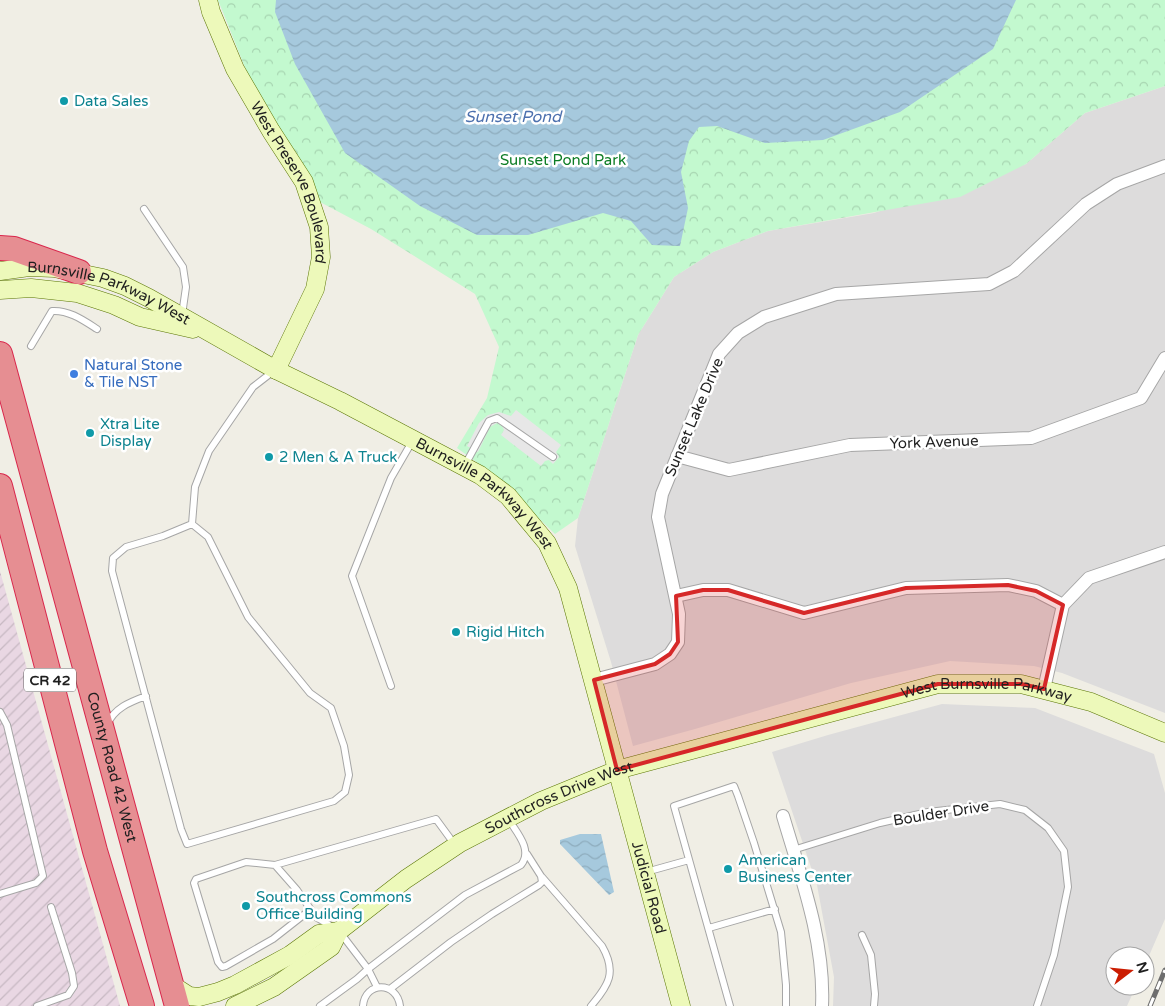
<svg xmlns="http://www.w3.org/2000/svg" width="1165" height="1006" viewBox="0 0 1165 1006" font-family="'Varela Round',sans-serif">
  <style>
    .residential { fill: #dddcdc }
    .industrial { fill: url(#industrial-furrows) }
    .park { fill: url(#park-crowns) }
    .parking { fill: #e7e7e7 }
    .water { fill: url(#water-waves) }
    .lines { fill: none; stroke-linecap: round; stroke-linejoin: round }
    .lane-casing { stroke: #a6a6a6; stroke-width: 8 }
    .street-casing { stroke: #a6a6a6; stroke-width: 14 }
    .secondary-casing { stroke: #5b7606; stroke-width: 19 }
    .highway-casing { stroke: #d9274c; stroke-width: 26 }
    .lane { stroke: #fff; stroke-width: 6 }
    .street { stroke: #fff; stroke-width: 12 }
    .secondary { stroke: #edf9ba; stroke-width: 18 }
    .highway { stroke: #e68e92; stroke-width: 24 }
    .rail-casing { stroke: #6d6d6d; stroke-width: 5 }
    .rail { stroke: #fff; stroke-width: 3; stroke-dasharray: 9; stroke-linecap: butt }
    .marked { fill: #d62828; fill-opacity: 0.2; stroke: #d62828; stroke-width: 4; stroke-linejoin: round }
    .culture-dot { fill: #0f9aa8; stroke: #fff; stroke-width: 2 }
    .shop-dot { fill: #3f7fe0; stroke: #fff; stroke-width: 2 }
    .labels { text-anchor: middle; dominant-baseline: central; stroke-width: 5; stroke-linejoin: round; paint-order: stroke }
    .shield { fill: #fff; stroke: #626262; stroke-width: 1 }
    .shield-label { font-size: 14px; font-weight: bold; fill: #1f1f1f }
    .culture-label { font-size: 15px; fill: #0d838f; stroke: #fff; text-anchor: start }
    .park-label { font-size: 15px; fill: #0d7d25; stroke: #fff }
    .street-label { font-size: 15px; fill: #1f1f1f; stroke: #fff }
    .shop-label { font-size: 15px; fill: #366cbe; stroke: #fff; text-anchor: start }
    .water-label { font-size: 16px; font-style: italic; fill: #4c70ae; stroke: #fff }
  </style>
  <defs>
    <pattern id="industrial-furrows" width="10" height="10" patternUnits="userSpaceOnUse" patternTransform="scale(1.25)"><rect width="10" height="10" fill="#e9d7e3"/><path d="M-1 1l2-2M0 10L10 0M9 11l2-2" fill="none" stroke="#c7b8c2"/></pattern>
    <pattern id="park-crowns" width="20" height="18" patternUnits="userSpaceOnUse" patternTransform="scale(1.25)"><rect width="20" height="18" fill="#c3f9cf"/><path d="M2 6a3 3 0 1 1 6 0M12 15a3 3 0 1 1 6 0" fill="none" stroke="#a7d5b1"/></pattern>
    <pattern id="water-waves" width="16" height="10" patternUnits="userSpaceOnUse" patternTransform="scale(1.25)"><rect width="16" height="10" fill="#a6c9dd"/><path d="M0 5q4-4 8 0t8 0" fill="none" stroke="#8eacbd"/></pattern>
  </defs>
  <rect width="100%" height="100%" fill="#f0eee5"/>
  <path class="residential" d="M1165 86V713L1062 673 1034 666 950 661 851 683 695 729 633 746 611 662 575 546 578 518 638 335 674 277 713 252 768 231 874 213 1026 164 1085 113Z
    M942 704 1035 708 1154 754 1165 793V919L1145 965V956H1115V986H1136L1127 1006H833L834 977 817 885 772 752 828 735Z"/>
  <path class="industrial" d="M0 571 120 1006H0Z"/>
  <path class="park" d="M218 0H1165V86L1085 113 1026 164 960 197 768 231 713 252 674 277 638 335 578 518 555 534 493 474 457 448 487 398 499 347 475 294 371 229 320 202 250 80Z"/>
  <path class="parking" d="M516 410 561 445 556 452 559 457 553 464 549 460 545 461 541 466 501 435 504 430 502 426 497 423 490 427 478 452 467 446 479 423 488 415 499 412 511 416Z"/>
  <path class="water" d="M276 0H1016L993 49 900 112 823 140 765 143 717 126 699 127 689 141 681 172 688 208 680 246 652 245 631 221 603 213 528 235H477L420 206 345 153 295 64 275 12Z
    M580 834H601L614 892 609 895 560 844V840Z"/>
  <g class="lines">
    <g class="lane-casing">
      <path id="lane" d="M144 209 183 267 186 287 182 315
        M31 346 52 311C69 310 83 320 97 329
        M465 465 489 421 497 418 553 457
        M192 524 208 537 248 617 310 693 331 708 344 746 349 775 345 792 334 801 187 844 181 829 112 571 113 558 126 547 163 536 192 524 195 487 209 451 253 387 275 370
        M391 686 352 576 391 478 413 440
        M0 712 7 725 43 876 36 883 0 894
        M107 725C114 708 130 702 146 696
        M793 850 880 823 928 812 1000 804 1025 810 1048 828 1064 851 1068 887 1054 955 1037 1006
        M275 865 246 862 196 879 194 883 218 962 222 967 226 966 273 939 310 910
        M646 872 689 860
        M542 877 602 946C617 972 609 985 591 1006
        M709 928 775 909
        M862 935 871 955 875 994 874 1006
        M377 987 368 969 465 895 521 865C533 850 517 833 509 820
        M390 989 451 942 492 914 539 885 542 882 541 876 527 854
        M37 1006 68 995 74 986 72 973 51 907
        M320 1006 357 979 368 969 339 931 316 917 297 890 275 865 436 819 455 845
        M363 1006C365 981 397 981 400 1006
        M730 1006 674 806 734 786 738 796 754 843 781 932 786 985V1006"/>
    </g>
    <g class="street-casing">
      <path id="street" d="M677 456 729 470 850 445 1031 438 1141 398 1165 358
        M676 596 703 590H728L804 613 906 588 1008 585 1036 591 1063 605
        M594 680 655 664 670 654 678 642 679 614 658 517 662 494 719 354 738 333 764 317 836 294 989 284 1014 271 1086 204 1117 184 1165 166
        M1044 689 1063 605 1089 578 1165 552
        M783 816C801 877 825 941 822 1006"/>
    </g>
    <g class="secondary-casing">
      <g id="secondary">
        <path id="s1" d="M208 0 211 12 235 69 271 131 304 182 319 227 321 257 315 289 276 370"/>
        <path id="s2" d="M0 271 29 267 54 268 103 278 125 286 149 298 276 370 340 401 480 475 508 496 547 543 568 588 681 1006"/>
        <path d="M0 290 31 288 77 293 114 305 140 317 193 329"/>
        <path d="M169 983 189 996 199 997 218 992 235 985 290 955 319 934 339 931"/>
        <path id="s3" d="M235 1006 274 987 331 947 339 931 406 879 460 843 541 801 617 770 938 684H1021L1091 702 1165 733"/>
      </g>
    </g>
    <g class="highway-casing">
      <g id="highway">
        <path d="M0 248 14 249 79 272"/>
        <path id="s4" d="M0 354 177 1006"/>
        <path d="M0 486 95 851 142 1006"/>
      </g>
    </g>
    <use href="#lane" class="lane"/>
    <use href="#street" class="street"/>
    <use href="#secondary" class="secondary"/>
    <use href="#highway" class="highway"/>
    <g class="rail-casing">
      <path id="rail" d="M1150 1006 1165 970"/>
    </g>
    <use href="#rail" class="rail"/>
  </g>
  <path class="marked" d="M1008 585 1036 591 1063 605 1044 689 1021 684H938L617 770 594 680 655 664 670 654 678 642 676 596 703 590H728L804 613 906 588Z"/>
  <g class="culture-dot">
    <circle cx="64" cy="101" r="5"/>
    <circle cx="90" cy="433" r="5"/>
    <circle cx="269" cy="457" r="5"/>
    <circle cx="456" cy="632" r="5"/>
    <circle cx="728" cy="869" r="5"/>
    <circle cx="246" cy="906" r="5"/>
  </g>
  <circle class="shop-dot" cx="74" cy="374" r="5"/>
  <g class="labels">
    <rect class="shield" x="24" y="668.5" width="52" height="23" rx="4"/>
    <g class="shield-label">
      <text x="50" y="680">CR 42</text>
    </g>
    <g class="culture-label">
      <text x="74" y="101">Data Sales</text>
      <text x="100" y="424">Xtra Lite<tspan x="100" dy="17">Display</tspan></text>
      <text x="279" y="457">2 Men &amp; A Truck</text>
      <text x="466" y="632">Rigid Hitch</text>
      <text x="738" y="860">American<tspan x="738" dy="17">Business Center</tspan></text>
      <text x="256" y="897">Southcross Commons<tspan x="256" dy="17">Office Building</tspan></text>
    </g>
    <g class="park-label">
      <text x="563" y="160">Sunset Pond Park</text>
    </g>
    <g class="street-label">
      <text stroke="none"><textPath href="#s1" startOffset="202">West Preserve Boulevard</textPath></text>
      <text stroke="none"><textPath href="#s2" startOffset="114">Burnsville Parkway West</textPath></text>
      <text transform="translate(694 417) rotate(-67)">Sunset Lake Drive</text>
      <text transform="translate(934 442) rotate(-2)">York Avenue</text>
      <text stroke="none"><textPath href="#s2" startOffset="545">Burnsville Parkway West</textPath></text>
      <text stroke="none"><textPath href="#s3" startOffset="835">West Burnsville Parkway</textPath></text>
      <text stroke="none"><textPath href="#s4" startOffset="428">County Road 42 West</textPath></text>
      <text stroke="none"><textPath href="#s3" startOffset="390">Southcross Drive West</textPath></text>
      <text transform="translate(941 813) rotate(-9)">Boulder Drive</text>
      <text stroke="none"><textPath href="#s2" startOffset="986">Judicial Road</textPath></text>
    </g>
    <g class="shop-label">
      <text x="84" y="365">Natural Stone<tspan x="84" dy="17">&amp; Tile NST</tspan></text>
    </g>
    <g class="water-label">
      <text x="513" y="117">Sunset Pond</text>
    </g>
  </g>
  <g transform="translate(1130 971) rotate(74)"><circle r="24" fill="#ffffff" stroke="#a5a5a5"/>
  <path d="M0-4L9 19L0 12L-9 19Z" fill="#cb1d02"/>
  <text y="-8" font-size="14" font-weight="bold" text-anchor="middle" fill="#1f1f1f">N</text>
  </g>
</svg>
